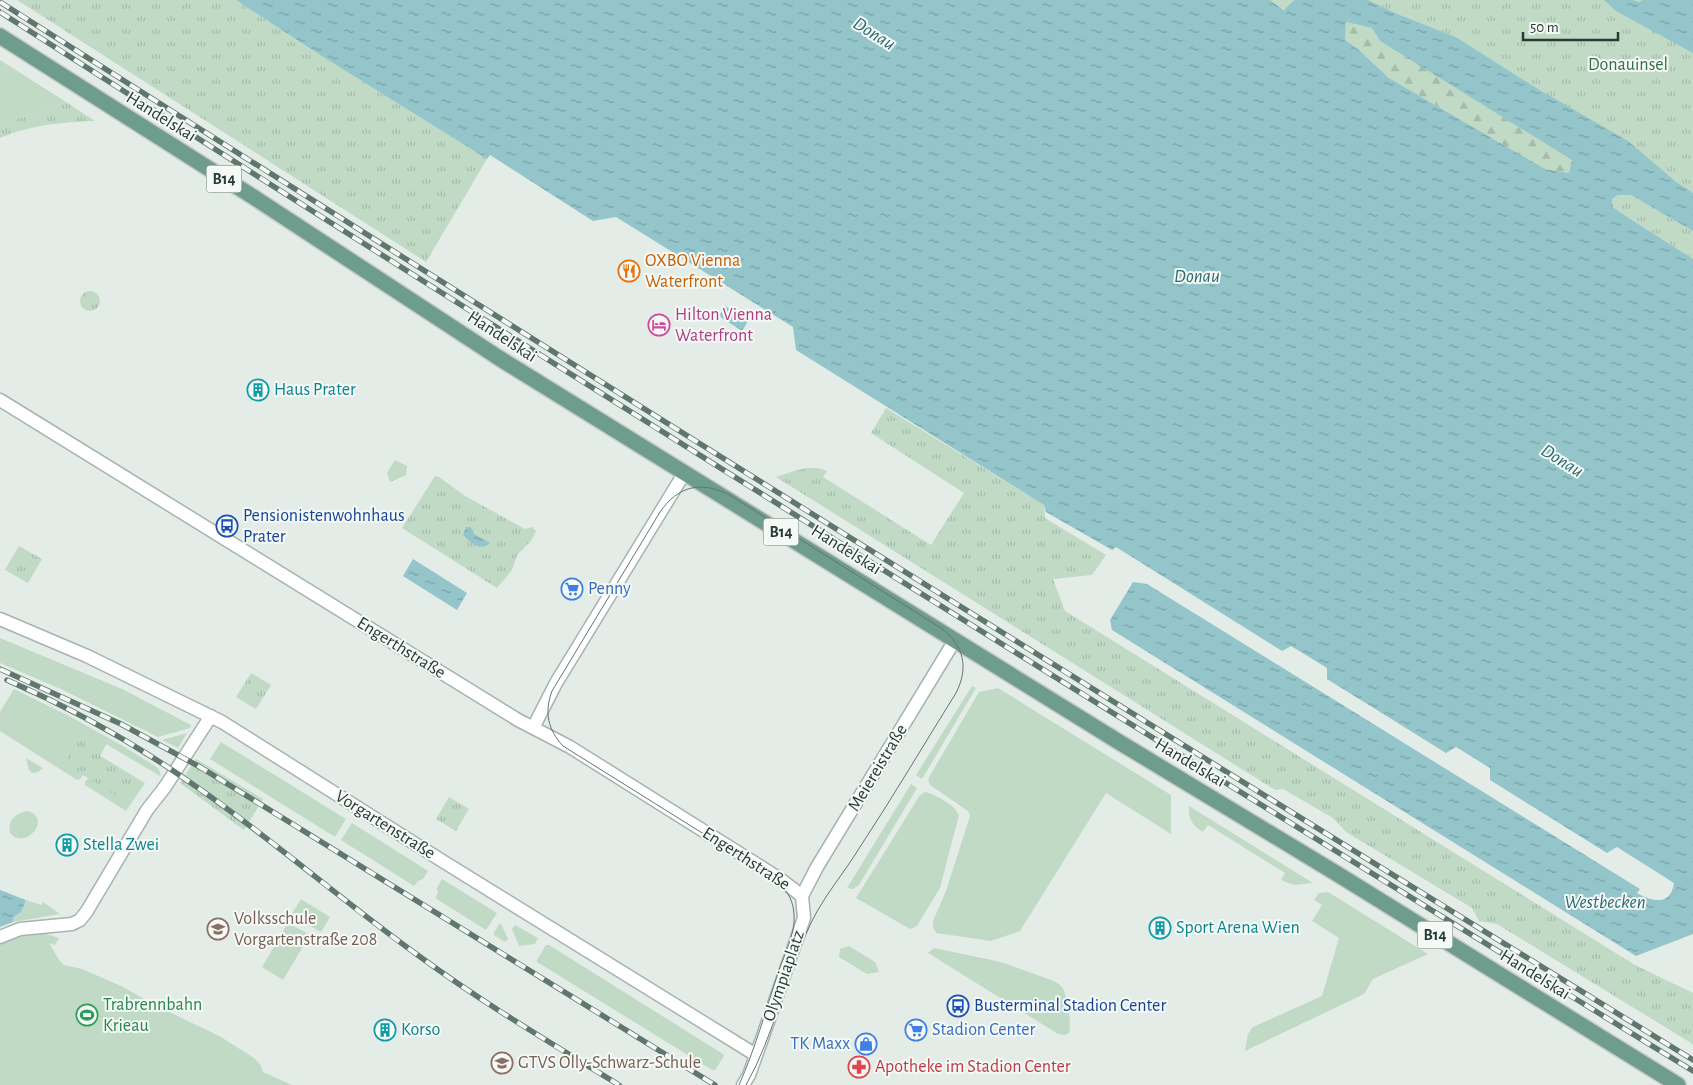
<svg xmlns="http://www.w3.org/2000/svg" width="1693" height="1085" viewBox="0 0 1693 1085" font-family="'Alegreya Sans',sans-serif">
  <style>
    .green { fill: #c0dac5 }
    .forest { fill: url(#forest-firs) }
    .park { fill: url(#park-tufts) }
    .water { fill: url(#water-ripples); fill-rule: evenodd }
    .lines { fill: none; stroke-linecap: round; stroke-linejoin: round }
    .minor-casing { stroke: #a7b3ae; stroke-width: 15 }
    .primary-casing { stroke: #c2c8c6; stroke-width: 18 }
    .minor { stroke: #fff; stroke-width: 12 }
    .primary { stroke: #6e9c8d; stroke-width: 15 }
    .tram { stroke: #60776f; stroke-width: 1 }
    .rail-casing { stroke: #60776f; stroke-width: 5.5 }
    .rail { stroke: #f4f9f6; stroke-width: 4; stroke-dasharray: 11; stroke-linecap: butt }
    .labels { text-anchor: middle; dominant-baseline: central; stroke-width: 4; stroke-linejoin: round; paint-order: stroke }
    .shield { fill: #f4f9f6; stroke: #64746e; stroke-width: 1 }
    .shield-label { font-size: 16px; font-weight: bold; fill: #263b34 }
    .park-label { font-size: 18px; fill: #356d47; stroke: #f4f9f6 }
    .street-label { font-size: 18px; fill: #263b34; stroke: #f4f9f6 }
    .food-label { font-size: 18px; fill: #c56008; stroke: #f4f9f6; text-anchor: start }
    .hotel-label { font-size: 18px; fill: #b23c85; stroke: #f4f9f6; text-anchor: start }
    .culture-label { font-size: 18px; fill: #0d838f; stroke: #f4f9f6; text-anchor: start }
    .transit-label { font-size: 18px; fill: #164399; stroke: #f4f9f6; text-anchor: start }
    .shop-label { font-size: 18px; fill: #366cbe; stroke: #f4f9f6; text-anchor: start }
    .education-label { font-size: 18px; fill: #785e54; stroke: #f4f9f6; text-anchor: start }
    .leisure-label { font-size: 18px; fill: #27864d; stroke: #f4f9f6; text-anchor: start }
    .health-label { font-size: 18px; fill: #be3a42; stroke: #f4f9f6; text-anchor: start }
    .water-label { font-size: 19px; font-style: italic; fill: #276970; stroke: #f4f9f6 }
  </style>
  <defs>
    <pattern id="forest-firs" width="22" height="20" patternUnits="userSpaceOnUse" patternTransform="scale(1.25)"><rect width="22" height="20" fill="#c0dac5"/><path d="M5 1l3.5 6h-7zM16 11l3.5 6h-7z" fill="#a5bcaa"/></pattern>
    <pattern id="park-tufts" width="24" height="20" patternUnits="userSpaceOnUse" patternTransform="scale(1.25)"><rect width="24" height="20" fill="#c0dac5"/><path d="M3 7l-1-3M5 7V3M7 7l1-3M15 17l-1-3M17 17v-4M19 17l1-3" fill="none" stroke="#a5bcaa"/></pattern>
    <pattern id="water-ripples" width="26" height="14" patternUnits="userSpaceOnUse" patternTransform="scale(1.25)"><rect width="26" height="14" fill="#93c5ca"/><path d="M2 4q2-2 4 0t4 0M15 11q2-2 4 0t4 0" fill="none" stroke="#78a1a5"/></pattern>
  </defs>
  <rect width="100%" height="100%" fill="#e4ece8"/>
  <path class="green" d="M0 60 66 102 0 125Z
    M0 638 122 689 191 725 190 728 158 737 63 690 0 663Z
    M972 686 976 688 922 779 916 775Z
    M998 688 1171 795V834L1106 793 1020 931 991 941 936 933 933 927V921L946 891 970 816 968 811 930 785 928 779 979 692Z
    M14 689 69 716 123 746 158 768 161 775 160 776 106 744 100 756 145 783 126 811 85 785V782L90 776 85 773 80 779 77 780 0 731V712Z
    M187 733 178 748 162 740Z
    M221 742 346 819 335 837 210 759Z
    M26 758 43 768 38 772 32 773 29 770Z
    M911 784 917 788 859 885 853 889 847 888Z
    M926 792C936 795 955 805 959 815L940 888 917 926 910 929 856 898 920 795Z
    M1189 806 1313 883 1294 885 1281 880 1285 873 1208 825 1203 832C1192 825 1188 819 1189 806Z
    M28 811C53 819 25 851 10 833 7 820 16 813 28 811Z
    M352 823 428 871 423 879 418 881 414 886 341 840Z
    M442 879 497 913 486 930 435 898 438 893 437 888Z
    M1328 892 1428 954 1373 979 1364 994 1245 1051 1248 1034 1253 1027 1322 996 1339 938 1312 921 1322 905 1314 900 1319 893Z
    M301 899 330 917 321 932 291 915Z
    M26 900 41 905 43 902 60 914 13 922V918L19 914Z
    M288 923 310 935 283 980 262 967Z
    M499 924H501L508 939 505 942 494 935V933Z
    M515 925 538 938 535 944 519 946 512 929Z
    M26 933H43L59 938 55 945 49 943 59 960 64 965 82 969 121 986 155 1005 221 1037 254 1058 260 1064 263 1072 292 1085H0V943Z
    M546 945H549L723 1054 724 1056 715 1070H712L537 962V960Z
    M849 946 875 962 879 972 867 974 839 957 840 949Z
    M934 948 1001 962 1054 981C1057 983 1061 985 1063 989 1067 995 1072 1026 1069 1033L1065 1035 1058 1034 928 953Z"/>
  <path class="forest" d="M1346 22 1372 28 1380 41 1573 160 1569 173 1545 169 1389 78 1359 50 1344 40Z"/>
  <path class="park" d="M17 0H236L320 55 487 159 426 262Z
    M1270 0H1294L1285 10Z
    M1368 0H1693V193L1538 89 1456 37 1395 13Z
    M66 102 95 121C62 122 30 125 0 138V125Z
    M1618 195H1631L1693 231V259L1613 207 1612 199Z
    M80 301a10 10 0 1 1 20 0a10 10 0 1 1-20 0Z
    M886 408 1044 505 1045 518 1106 555 1092 575 1053 579 1065 611 1635 965 1693 993V1046L1691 1043 1497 924 1479 921 1472 908 1346 832 1333 818 1283 789 1275 790 776 477C793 472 810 463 827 471L823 477 931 545 964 493 871 433Z
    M395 460 407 466 406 475 390 482 387 473Z
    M435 476 439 477 465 496 525 529 532 527 536 531 531 541 517 555 512 570 497 588 402 528Z
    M19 546 42 559 28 583 5 570Z
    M251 673 271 685 256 709 236 697Z
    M84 732 106 744 100 756 135 777 121 799 64 763Z
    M196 759 263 799 244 830 180 783Z
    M449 797 469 809 456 831 436 819Z"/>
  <path class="water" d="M236 0H1270L1284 10 1294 0H1368L1395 13 1456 37 1538 89 1628 141 1675 181 1693 193V231L1631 195H1618L1612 199 1613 207 1620 212 1693 259V934L1636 956 1112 630 1110 620 1133 582 1147 584 1640 889 1637 893C1652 902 1671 906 1674 883L1617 847 1607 853 1490 780V768L1456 747 1446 753 1327 679V668L1291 646 1282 651 1116 547 1112 550 1046 512 1044 505 796 350 793 327 616 217 593 221 490 155 487 159 320 55ZM1346 22 1372 28 1380 41 1572 160 1569 173 1545 169 1389 78 1359 50 1345 40Z
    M1604 0H1632L1639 2 1643 0H1693V53L1616 11Z
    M725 306 749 320 742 331 719 316Z
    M466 527H470L473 530 474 534 490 543C481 552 471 543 463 535Z
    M413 559 467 593 457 610 403 576Z
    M0 890 26 900 21 912 13 918V922L0 927Z"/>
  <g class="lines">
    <g class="minor-casing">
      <path id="minor" d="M0 400 518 720 570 747 780 879 802 896
        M0 619 87 656 222 722 444 862 756 1055
        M533 728 556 683 685 472
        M802 896 817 867 955 640
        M0 937 20 929 72 924 80 920 87 911 147 810 165 787 211 716
        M743 1085 749 1075 763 1036 804 918 802 896"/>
    </g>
    <g class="primary-casing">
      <path id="primary" d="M0 36 258 200 499 358 1119 742 1339 875 1678 1085"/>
    </g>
    <use href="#minor" class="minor"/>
    <use href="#primary" class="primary"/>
    <path class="tram" d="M739 1085C755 1049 766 1010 778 973 784 955 796 933 794 914 793 897 784 886 771 876L563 746C548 730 544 712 552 691L660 512C678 486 700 481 728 494L941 628C964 646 969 667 956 693 924 744 893 797 860 847 844 873 824 896 811 923 785 976 775 1034 746 1085"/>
    <g class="rail-casing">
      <path id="rail" d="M0 2C561 359 1126 711 1693 1060
        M0 12C561 371 1126 723 1693 1071
        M0 669 121 724 200 767 715 1085
        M7 680C71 708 134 743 191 783 270 837 342 901 419 956 483 1003 551 1043 619 1085"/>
    </g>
    <use href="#rail" class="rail"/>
  </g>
  <defs>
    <g id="restaurant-ring" transform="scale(1.125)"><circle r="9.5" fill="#f4f9f6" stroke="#e8710a" stroke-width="1.5"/><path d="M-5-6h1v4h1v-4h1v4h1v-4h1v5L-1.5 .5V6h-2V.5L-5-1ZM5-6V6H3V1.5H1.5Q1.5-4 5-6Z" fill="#e8710a"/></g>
    <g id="hotel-ring" transform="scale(1.125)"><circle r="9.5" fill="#f4f9f6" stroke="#d1479c" stroke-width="1.5"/><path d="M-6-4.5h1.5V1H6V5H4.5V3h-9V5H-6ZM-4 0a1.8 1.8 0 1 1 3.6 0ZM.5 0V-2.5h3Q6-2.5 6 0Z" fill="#d1479c"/></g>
    <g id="building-ring" transform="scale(1.125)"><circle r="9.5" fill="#f4f9f6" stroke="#0f9aa8" stroke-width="1.5"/><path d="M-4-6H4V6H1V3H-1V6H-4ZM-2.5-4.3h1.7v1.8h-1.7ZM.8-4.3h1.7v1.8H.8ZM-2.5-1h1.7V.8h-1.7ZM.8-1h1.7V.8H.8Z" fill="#0f9aa8"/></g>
    <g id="bus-ring" transform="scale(1.125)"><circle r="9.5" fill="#f4f9f6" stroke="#1a4fb4" stroke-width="1.5"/><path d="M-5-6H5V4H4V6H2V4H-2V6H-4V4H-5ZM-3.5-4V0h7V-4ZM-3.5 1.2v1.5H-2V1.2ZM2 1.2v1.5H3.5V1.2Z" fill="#1a4fb4"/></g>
    <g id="supermarket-ring" transform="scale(1.125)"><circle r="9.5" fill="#f4f9f6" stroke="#3f7fe0" stroke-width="1.5"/><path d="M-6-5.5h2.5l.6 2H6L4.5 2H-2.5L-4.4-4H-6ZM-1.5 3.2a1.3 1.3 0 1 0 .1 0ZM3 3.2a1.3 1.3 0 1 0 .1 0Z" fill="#3f7fe0"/></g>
    <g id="school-ring" transform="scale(1.125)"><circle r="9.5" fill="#f4f9f6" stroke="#8d6e63" stroke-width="1.5"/><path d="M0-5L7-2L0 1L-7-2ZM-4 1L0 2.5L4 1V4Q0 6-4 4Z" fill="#8d6e63"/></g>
    <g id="stadium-ring" transform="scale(1.125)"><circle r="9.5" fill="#f4f9f6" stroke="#2e9e5b" stroke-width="1.5"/><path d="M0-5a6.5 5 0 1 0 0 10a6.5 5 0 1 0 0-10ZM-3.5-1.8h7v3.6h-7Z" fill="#2e9e5b"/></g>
    <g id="shop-ring" transform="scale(1.125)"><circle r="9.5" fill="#f4f9f6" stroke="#3f7fe0" stroke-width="1.5"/><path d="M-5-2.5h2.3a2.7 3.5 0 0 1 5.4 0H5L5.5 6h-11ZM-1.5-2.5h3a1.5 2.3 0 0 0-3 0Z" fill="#3f7fe0"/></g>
    <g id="pharmacy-ring" transform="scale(1.125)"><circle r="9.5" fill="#f4f9f6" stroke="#e0444e" stroke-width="1.5"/><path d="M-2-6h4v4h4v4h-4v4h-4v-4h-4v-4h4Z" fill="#e0444e"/></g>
  </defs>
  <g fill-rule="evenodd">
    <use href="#restaurant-ring" x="629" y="271"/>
    <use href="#hotel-ring" x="659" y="325"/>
    <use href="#building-ring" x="258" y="390"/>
    <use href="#bus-ring" x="227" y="526"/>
    <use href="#supermarket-ring" x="572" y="589"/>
    <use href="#building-ring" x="67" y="845"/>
    <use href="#building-ring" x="1160" y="928"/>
    <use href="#school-ring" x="218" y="929"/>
    <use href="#bus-ring" x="958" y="1006"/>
    <use href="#stadium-ring" x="87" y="1015"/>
    <use href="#building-ring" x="385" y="1030"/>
    <use href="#supermarket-ring" x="916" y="1030"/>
    <use href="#shop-ring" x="866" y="1044"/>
    <use href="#school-ring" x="502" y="1063"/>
    <use href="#pharmacy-ring" x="859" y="1067"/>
  </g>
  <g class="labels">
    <g class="shield">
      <rect x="206.5" y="165.5" width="35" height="27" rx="4"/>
      <rect x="763.5" y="518.5" width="35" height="27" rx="4"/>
      <rect x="1417.5" y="921.5" width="35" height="27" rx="4"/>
    </g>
    <g class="shield-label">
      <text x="224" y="179">B14</text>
      <text x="781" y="532">B14</text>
      <text x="1435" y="935">B14</text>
    </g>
    <g class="park-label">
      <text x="1628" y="65">Donauinsel</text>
    </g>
    <g class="street-label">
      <text transform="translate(161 117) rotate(32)">Handelskai</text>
      <text transform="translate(502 337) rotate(33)">Handelskai</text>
      <text transform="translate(846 550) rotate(32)">Handelskai</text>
      <text transform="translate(401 648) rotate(32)">Engerthstraße</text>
      <text transform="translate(1190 763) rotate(31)">Handelskai</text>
      <text transform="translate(878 768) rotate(-59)">Meiereistraße</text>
      <text transform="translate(385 825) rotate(32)">Vorgartenstraße</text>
      <text transform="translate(746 859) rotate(33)">Engerthstraße</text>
      <text transform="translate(1535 975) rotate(32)">Handelskai</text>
      <text transform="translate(784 976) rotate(-71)">Olympiaplatz</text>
    </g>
    <g class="food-label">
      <text x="645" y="261">OXBO Vienna<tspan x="645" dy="21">Waterfront</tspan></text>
    </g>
    <g class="hotel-label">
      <text x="675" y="315">Hilton Vienna<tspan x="675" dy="21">Waterfront</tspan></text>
    </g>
    <g class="culture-label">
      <text x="274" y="390">Haus Prater</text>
      <text x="83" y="845">Stella Zwei</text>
      <text x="1176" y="928">Sport Arena Wien</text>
      <text x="401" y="1030">Korso</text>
    </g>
    <g class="transit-label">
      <text x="243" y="516">Pensionistenwohnhaus<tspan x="243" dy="21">Prater</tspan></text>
      <text x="974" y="1006">Busterminal Stadion Center</text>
    </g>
    <g class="shop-label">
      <text x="588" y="589">Penny</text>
      <text x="932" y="1030">Stadion Center</text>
      <text x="850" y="1044" text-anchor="end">TK Maxx</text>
    </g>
    <g class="education-label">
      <text x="234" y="919">Volksschule<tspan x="234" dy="21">Vorgartenstraße 208</tspan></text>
      <text x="518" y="1063">GTVS Olly-Schwarz-Schule</text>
    </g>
    <g class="leisure-label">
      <text x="103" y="1005">Trabrennbahn<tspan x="103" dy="21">Krieau</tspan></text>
    </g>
    <g class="health-label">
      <text x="875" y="1067">Apotheke im Stadion Center</text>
    </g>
    <g class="water-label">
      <text transform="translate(874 34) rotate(32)">Donau</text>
      <text x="1197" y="276">Donau</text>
      <text transform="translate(1562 461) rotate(32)">Donau</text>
      <text x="1605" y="902">Westbecken</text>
    </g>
  </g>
  <path d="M1523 32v8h95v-8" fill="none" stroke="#263b34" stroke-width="2.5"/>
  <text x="1530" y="32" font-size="15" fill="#263b34" stroke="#f4f9f6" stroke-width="4" paint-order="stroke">50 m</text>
</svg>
